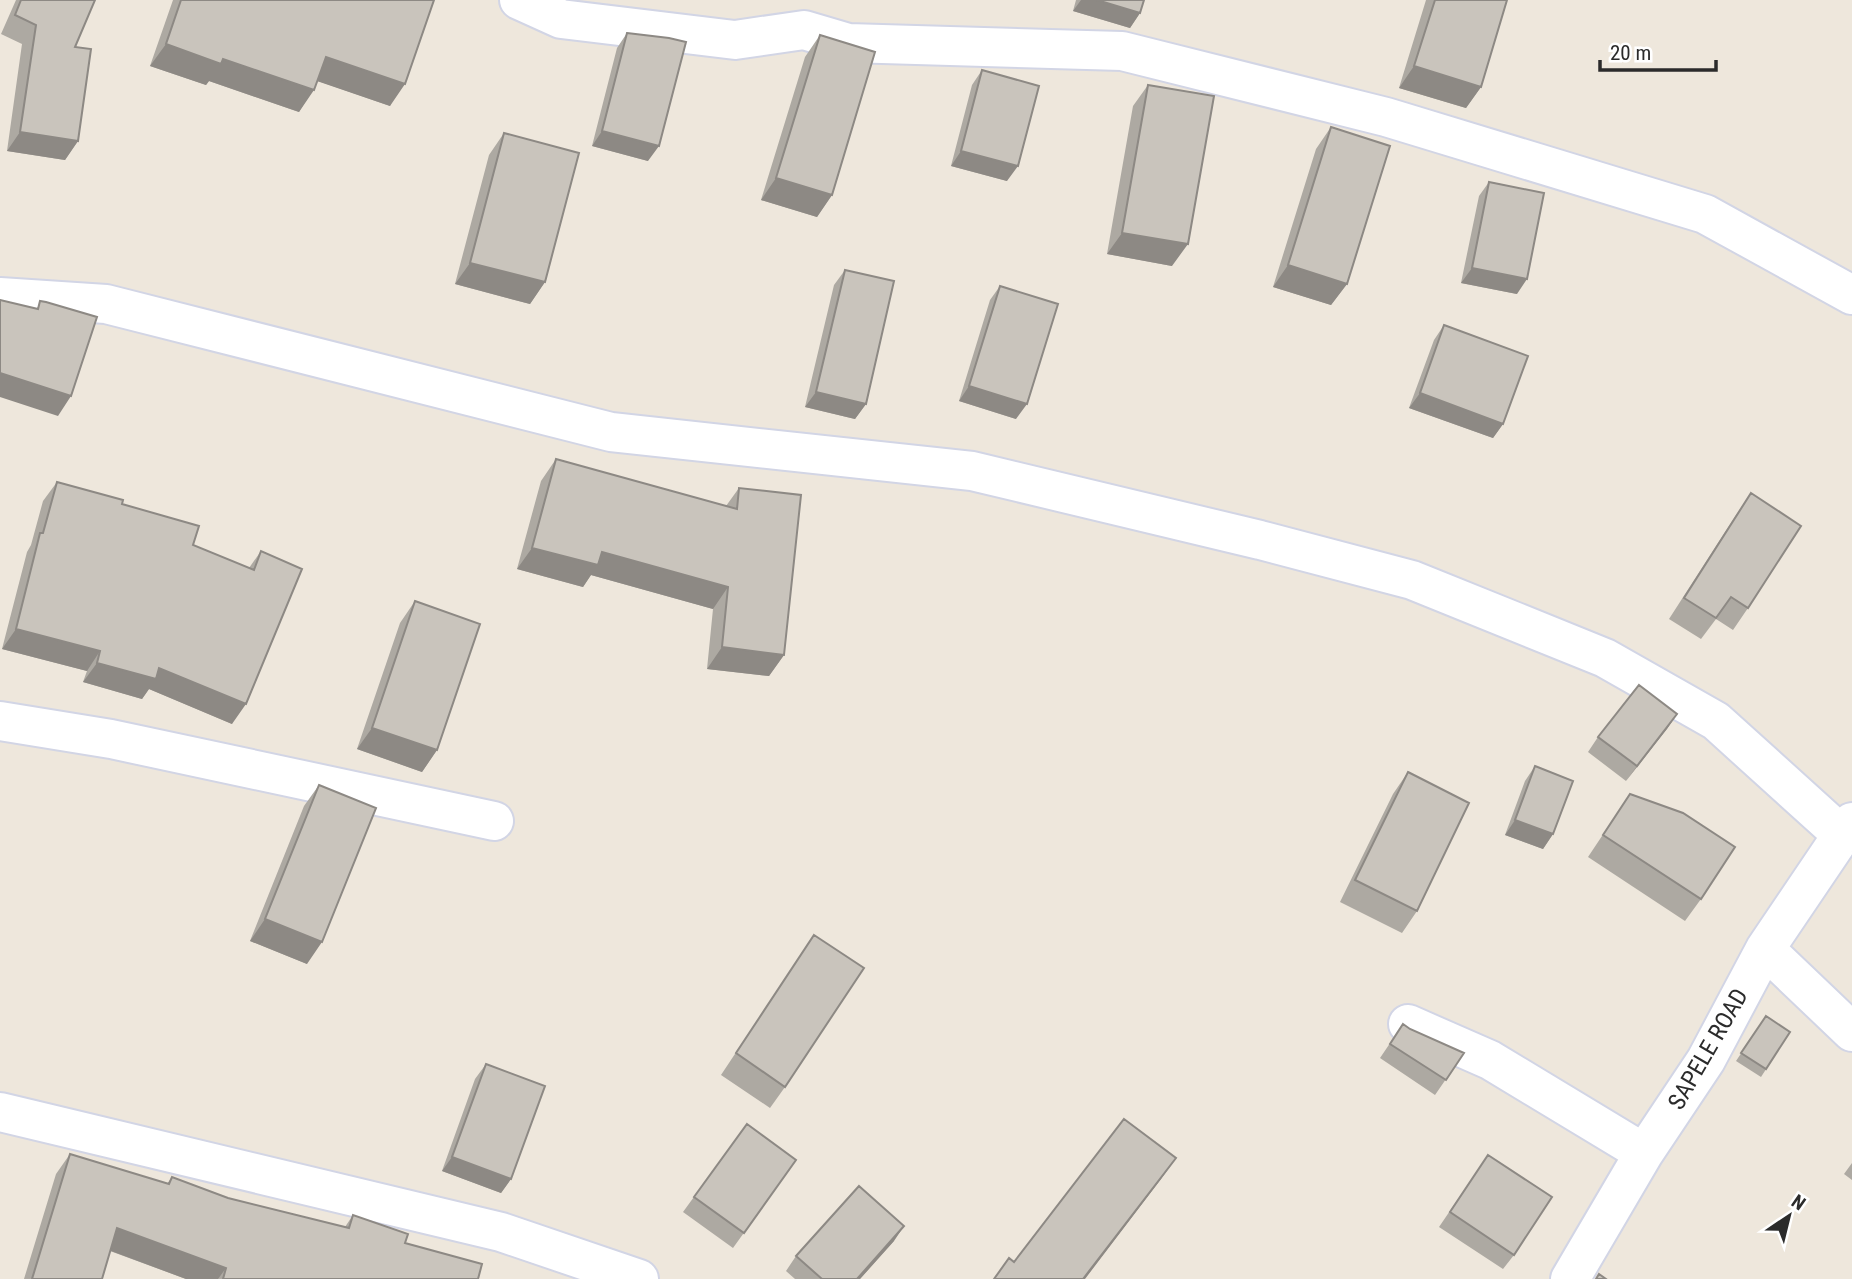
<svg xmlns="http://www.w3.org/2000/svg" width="1852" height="1279" viewBox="0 0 1852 1279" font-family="'Roboto Condensed',sans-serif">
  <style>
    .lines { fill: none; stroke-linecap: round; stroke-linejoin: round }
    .minor-casing { stroke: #d2d5e5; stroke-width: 42 }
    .minor { stroke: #fff; stroke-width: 38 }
    .wall { fill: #ada9a2 }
    .shaded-wall { fill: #8d8984 }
    .building { fill: #c9c4bc; stroke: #8d8984; stroke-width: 2 }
    .labels { text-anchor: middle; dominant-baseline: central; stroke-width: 7; stroke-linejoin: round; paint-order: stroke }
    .street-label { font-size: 24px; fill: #2b2b2b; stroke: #fff }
  </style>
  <rect width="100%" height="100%" fill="#eee7dc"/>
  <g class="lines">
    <g class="minor-casing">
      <path id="minor" d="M519 0 561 19 735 40 804 30 848 43 1122 51 1386 117 1705 214 1852 295
        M0 297 106 304 611 432 972 471 1260 540 1412 580 1605 658 1716 721 1842 835
        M0 721 111 739 494 821
        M1765 949 1852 1032
        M1408 1024 1490 1060 1644 1153
        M0 1112 501 1232 639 1279
        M1570 1279 1644 1153 1706 1060 1765 949 1842 835 1852 822"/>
    </g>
    <use href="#minor" class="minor"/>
  </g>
  <path class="wall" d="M16 0H95L75 47 78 141 65 160 7 151 22 44 1 34Z
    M173 0H434L390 106 318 81 299 112 209 81 206 85 150 66Z
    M1076 0H1144L1140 13 1130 28 1073 11Z
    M1426 0H1507L1481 87 1466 108 1399 88Z
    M627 33 648 161 592 146 617 48Z
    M820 35 832 195 817 217 761 200 805 57Z
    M982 70 1007 181 951 166 972 85Z
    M1148 85 1172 266 1107 254 1133 106Z
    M1331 127 1347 284 1331 305 1273 287 1316 149Z
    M504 133 545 282 530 304 455 284 489 155Z
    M1489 182 1517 294 1461 283 1479 196Z
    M845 270 866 404 855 419 805 407 834 285Z
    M1000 286 1016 419 959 401 990 300Z
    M1444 325 1503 424 1493 438 1409 408 1434 340Z
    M556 459 726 506 739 488 784 655 769 676 707 669 713 609 591 575 583 587 517 569 541 481Z
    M57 482 122 504 193 545 249 568 261 551 232 724 149 689 142 699 83 682 87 671 2 649 27 552 31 545 43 501Z
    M1751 493 1748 608 1733 630 1716 619 1701 639 1669 619 1736 515Z
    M415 601 437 750 422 772 357 749 400 623Z
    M1677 714 1626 781 1588 752 1598 737Z
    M1535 766 1553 834 1543 849 1505 835 1525 781Z
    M1408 772 1417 911 1402 933 1340 902 1393 794Z
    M319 785 307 964 250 941 304 806Z
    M1630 794 1701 899 1685 921 1588 857Z
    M814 935 785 1087 770 1108 721 1075Z
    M1766 1016 1790 1032 1761 1077 1736 1061Z
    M1403 1024 1410 1029 1464 1053 1435 1095 1380 1058Z
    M486 1064 511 1179 501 1193 442 1171 475 1079Z
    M747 1124 796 1160 733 1248 683 1212Z
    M70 1154 167 1184 172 1177 228 1198 345 1227 353 1215 405 1243 478 1279H186L110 1251 102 1279H24L56 1174Z
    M1488 1155 1514 1255 1503 1269 1439 1227Z
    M1852 1163V1180L1844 1174Z
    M894 1241 860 1279H795L786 1271 796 1256Z"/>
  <path class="shaded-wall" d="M1081 0H1097L1140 13 1130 28 1073 11Z
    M166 44 223 59 314 90 299 112 209 81 206 85 150 66Z
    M326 57 405 84 390 106 311 79Z
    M1414 66 1481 87 1466 108 1399 88Z
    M602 131 659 146 648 161 592 146Z
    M20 132 78 141 65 160 7 151Z
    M961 151 1018 166 1007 181 951 166Z
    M776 178 832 195 817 217 761 200Z
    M1122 233 1188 244 1172 266 1107 254Z
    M470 263 545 282 530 304 455 284Z
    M1288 265 1347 284 1331 305 1273 287Z
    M1472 268 1527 279 1517 294 1461 283Z
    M0 373 71 396 58 416 0 397Z
    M969 386 1027 404 1016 419 959 401Z
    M816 392 866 404 855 419 805 407Z
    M1420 393 1503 424 1493 438 1409 408Z
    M532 548 602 552 728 587 713 609 591 575 583 587 517 569Z
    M16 629 100 651 87 671 2 649Z
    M722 647 784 655 769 676 707 669Z
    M97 663 159 668 246 704 232 724 149 689 142 699 83 682Z
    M1677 714 1667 729 1626 781 1637 766Z
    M372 728 437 750 422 772 357 749Z
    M1515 820 1553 834 1543 849 1505 835Z
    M265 919 322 942 307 964 250 941Z
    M452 1157 511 1179 501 1193 442 1171Z
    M1176 1158 1161 1179 1085 1279H1083Z
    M904 1226 894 1241 860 1279H857Z
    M117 1228 226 1268 218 1279H186L103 1248Z"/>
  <path class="building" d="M21 0H95L75 47 91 49 78 141 20 132 36 25 15 15Z
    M181 0H434L405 84 326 57 314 90 223 59 221 64 166 44Z
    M1097 0H1144L1140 13Z
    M1435 0H1507L1481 87 1414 66Z
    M627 33 669 38 686 42 659 146 602 131Z
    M820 35 875 52 832 195 776 178Z
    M982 70 1039 86 1018 166 961 151Z
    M1148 85 1214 96 1188 244 1122 233Z
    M1331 127 1390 146 1347 284 1288 265Z
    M504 133 579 153 545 282 470 263Z
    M1489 182 1544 193 1527 279 1472 268Z
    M845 270 894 281 866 404 816 392Z
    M1000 286 1058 304 1027 404 969 386Z
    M0 300 38 309 40 301 46 302 97 317 71 396 0 373Z
    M1444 325 1528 356 1503 424 1420 393Z
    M556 459 737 509 739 488 801 495 784 655 722 647 728 587 602 552 598 565 532 548Z
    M57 482 123 500 122 504 199 526 193 545 254 570 261 551 302 569 246 704 159 668 156 679 97 663 100 651 16 629 40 533H43Z
    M1751 493 1801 526 1748 608 1731 597 1716 618 1684 598Z
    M415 601 480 624 437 750 372 728Z
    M1639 685 1677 714 1637 766 1598 737Z
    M1535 766 1573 781 1553 834 1515 820Z
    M1408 772 1469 803 1417 911 1355 880Z
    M319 785 376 808 322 942 265 919Z
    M1630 794 1683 813 1735 847 1701 899 1603 835Z
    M814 935 864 968 785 1087 736 1053Z
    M1766 1016 1790 1032 1766 1069 1741 1053Z
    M1403 1024 1410 1029 1464 1053 1446 1080 1390 1044Z
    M486 1064 545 1086 511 1179 452 1157Z
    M1124 1119 1176 1158 1083 1279H994L1009 1258 1014 1262Z
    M747 1124 796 1160 744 1233 694 1197Z
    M70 1154 169 1184 172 1177 228 1198 349 1228 353 1215 408 1234 405 1243 482 1264 478 1279H223L226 1268 117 1228 102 1279H32Z
    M1488 1155 1552 1197 1514 1255 1450 1212Z
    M859 1186 904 1226 857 1279H822L796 1256Z
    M1599 1274 1606 1279H1596Z"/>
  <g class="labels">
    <g class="street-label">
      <text transform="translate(1708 1049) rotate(-60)">SAPELE ROAD</text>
    </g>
  </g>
  <g transform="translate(1789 1216) rotate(35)" stroke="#ffffff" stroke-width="5" paint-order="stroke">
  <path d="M0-5L12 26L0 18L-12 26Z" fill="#2b2b2b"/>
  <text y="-10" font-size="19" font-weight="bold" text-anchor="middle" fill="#2b2b2b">N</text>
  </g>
  <path d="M1600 60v10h116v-10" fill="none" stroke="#2b2b2b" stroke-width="3.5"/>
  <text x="1610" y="60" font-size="21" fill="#2b2b2b" stroke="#ffffff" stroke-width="5" paint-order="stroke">20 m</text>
</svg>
